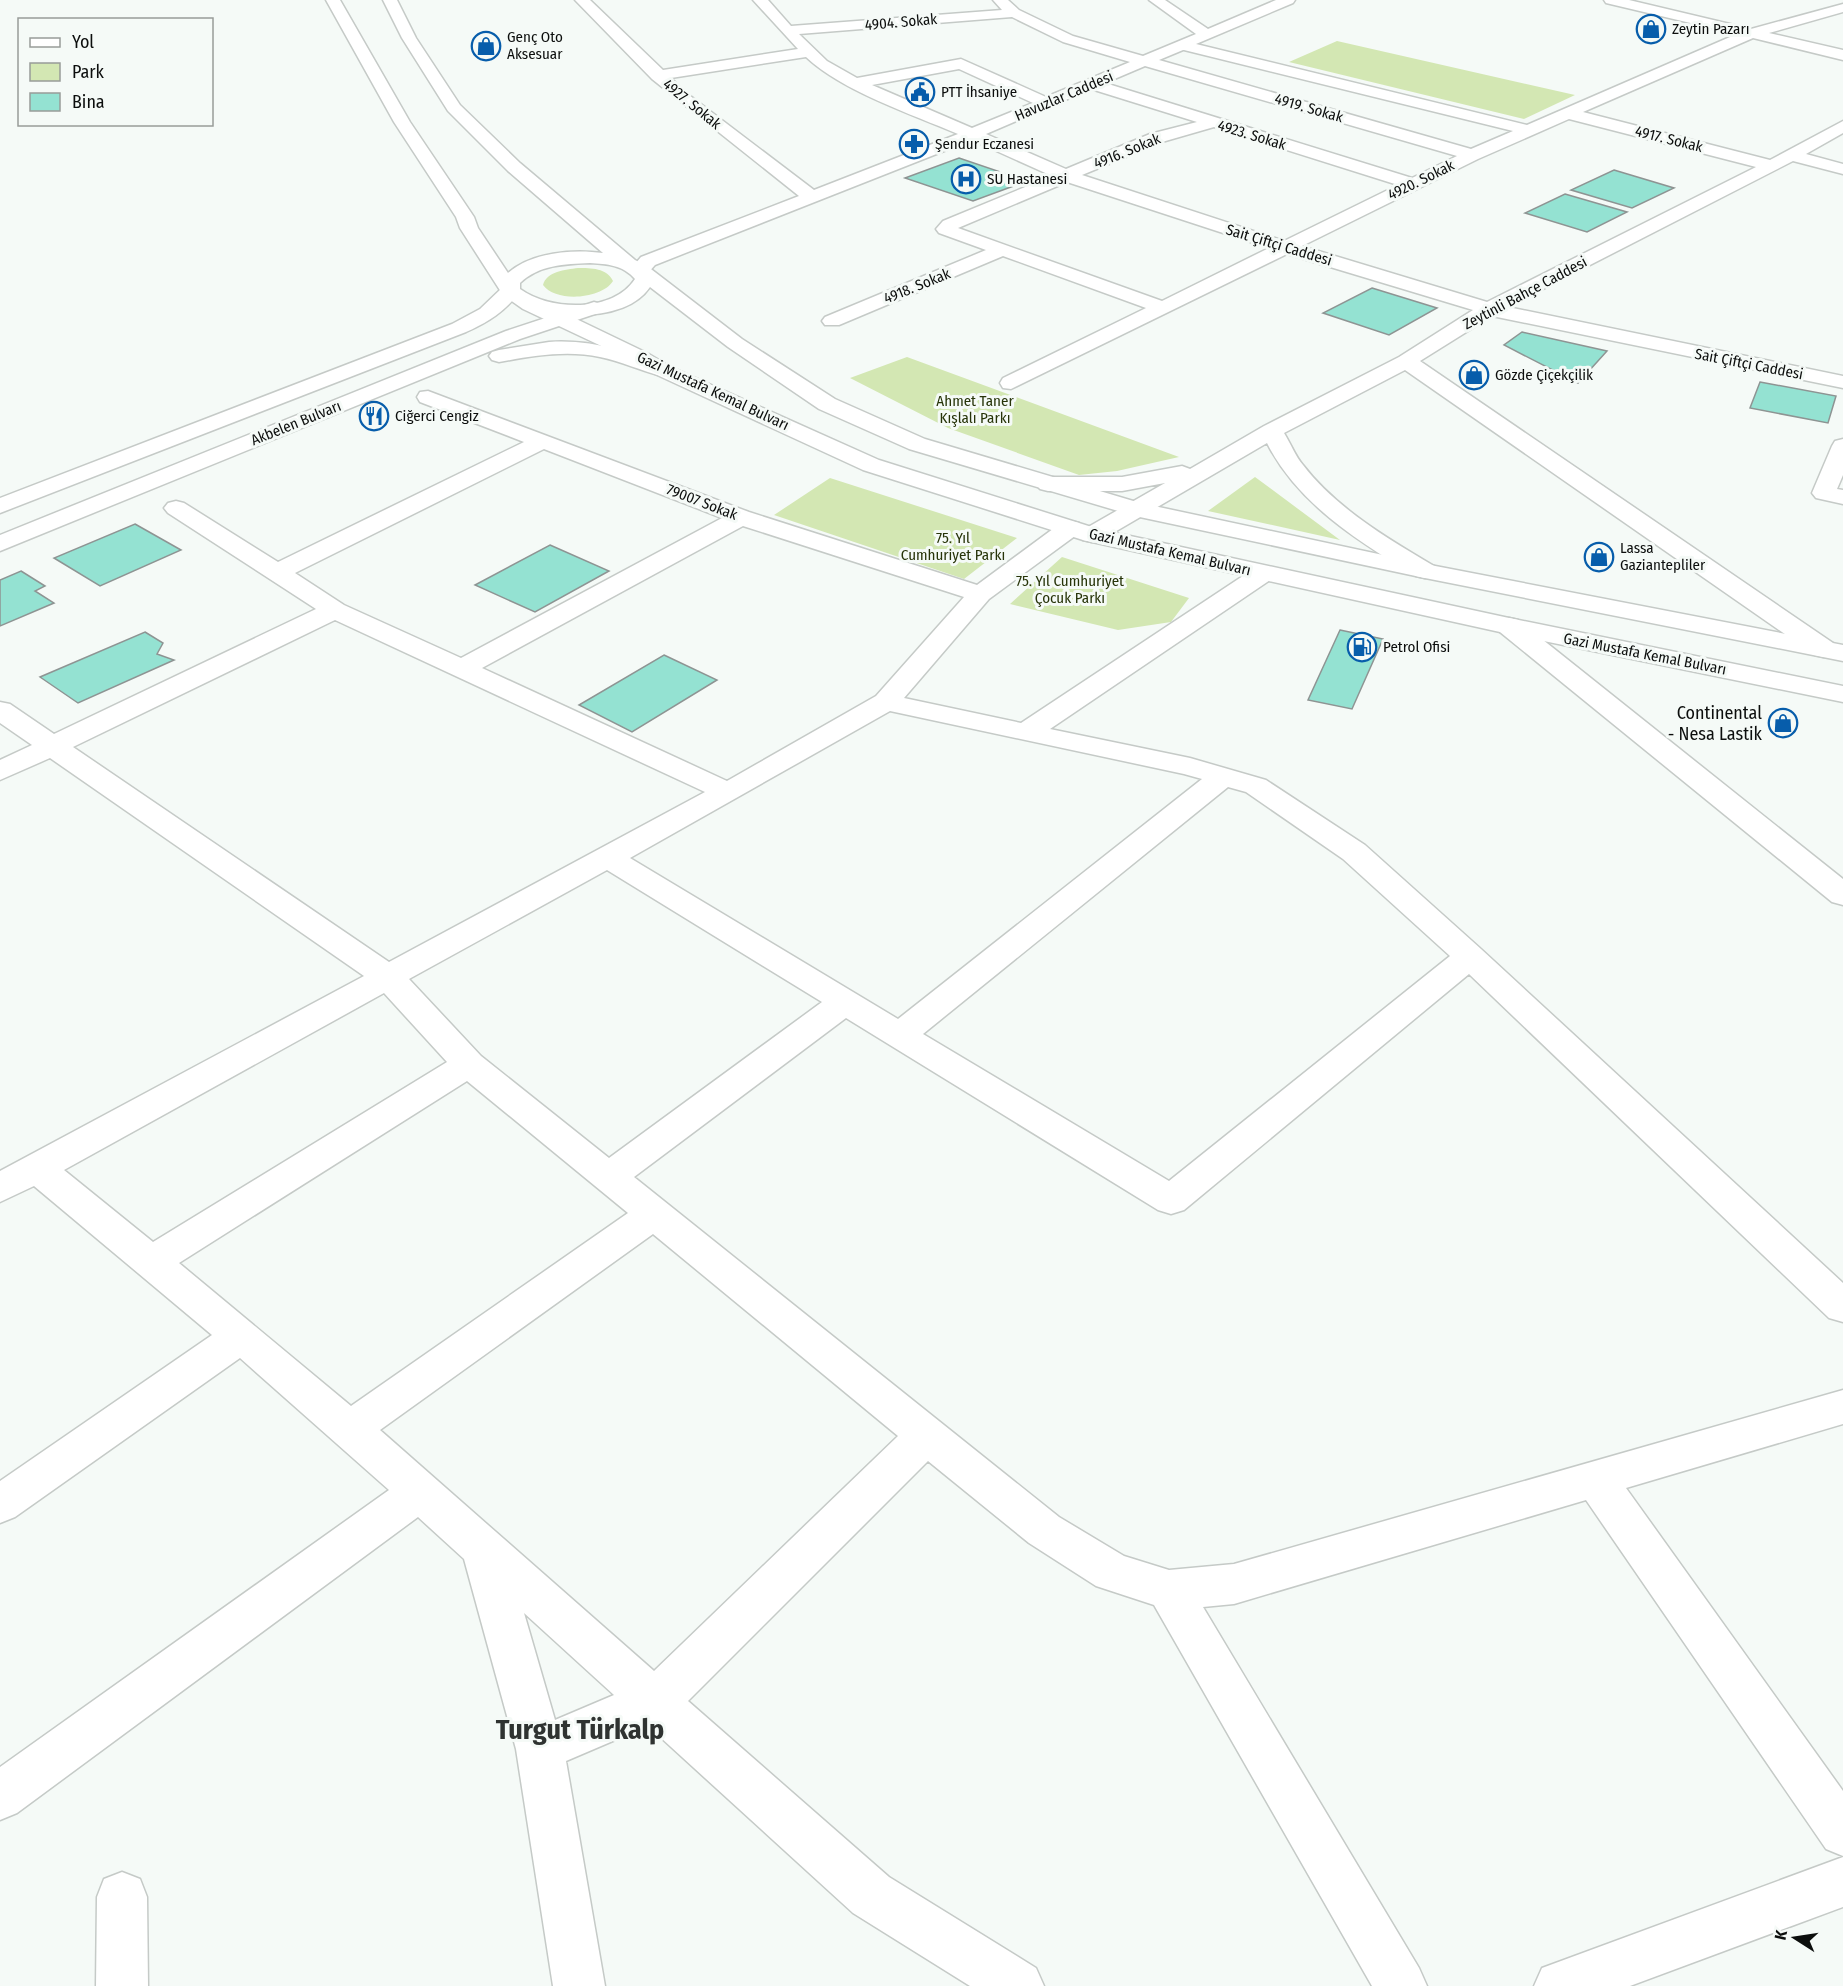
<svg xmlns="http://www.w3.org/2000/svg" width="1843" height="1986" viewBox="0 0 1843 1986" font-family="'Fira Sans Condensed',sans-serif">
  <style>
    .green { fill: #d3e7b3 }
    .building { fill: #94e2d2; stroke: #8e9493; stroke-width: 1.5 }
    .lines { fill: none; stroke-linecap: round; stroke-linejoin: round }
    .minor-casing { stroke: #c5cac7; stroke-width: 3 }
    .major-casing { stroke: #c5cac7; stroke-width: 3 }
    .highway-casing { stroke: #c5cac7; stroke-width: 3 }
    .minor { fill: #fff; fill-rule: evenodd }
    .major { fill: #fff; fill-rule: evenodd }
    .highway { fill: #fff; fill-rule: evenodd }
    .labels { text-anchor: middle; dominant-baseline: central; stroke-width: 6; stroke-linejoin: round; paint-order: stroke }
    .far-street-label { font-size: 15px; fill: #0c0e0d; stroke: #f5faf7 }
    .far-poi-label { font-size: 15px; fill: #0c0e0d; stroke: #f5faf7; text-anchor: start }
    .far-park-label { font-size: 15px; fill: #273409; stroke: #f5faf7 }
    .poi-label { font-size: 18px; fill: #0c0e0d; stroke: #f5faf7; text-anchor: end }
    .near-district-label { font-size: 28px; font-weight: bold; fill: #2f3331; stroke: #f5faf7 }
  </style>
  <rect width="100%" height="100%" fill="#f5faf7"/>
  <path class="green" d="M1337 41 1575 95 1524 119 1289 62Z
    M578 268C591 268 607 268 613 281 602 299 556 303 543 285 547 271 565 270 578 268Z
    M907 357 1179 457 1117 471 1079 475 948 428 850 378Z
    M1255 477 1340 540 1208 511Z
    M830 478 1017 538 964 579 774 515Z
    M1062 557 1189 598 1171 622 1118 630 1010 604Z"/>
  <path class="building" d="M959 158 1027 181 973 201 905 178Z
    M1614 170 1674 188 1632 208 1571 190Z
    M1565 194 1627 212 1587 232 1525 213Z
    M1372 288 1437 308 1389 335 1323 313Z
    M1522 332 1607 351 1578 383 1504 345Z
    M1760 382 1836 396 1828 423 1750 408Z
    M135 524 181 550 100 586 54 558Z
    M550 545 609 571 535 612 475 585Z
    M21 571 45 586 35 591 54 603 0 626V580Z
    M1340 630 1383 639 1352 709 1308 700Z
    M145 632 163 643 157 654 174 660 78 703 40 677Z
    M664 655 717 680 632 732 579 705Z"/>
  <g class="lines">
    <g class="minor-casing">
      <path id="minor" d="M575 0H590L663 70 798 49 753 0H768L791 26 1002 10 993 0H1008L1019 10 1073 36 1143 56 1196 34 1149 0H1165L1208 29 1276 0H1295L1293 3 1196 44 1527 125 1737 34 1606 3 1604 0H1629L1751 29 1843 4V12L1769 33 1843 50V60L1753 38 1583 112 1770 160 1843 121V133L1806 154 1843 164V174L1793 161 1508 307 1843 376V388L1492 316 1420 361 1833 643 1837 649 1833 655 1824 657 1815 655 1405 370 1284 433C1291 444 1295 456 1303 465 1336 508 1388 539 1434 566L1437 571 1434 576 1425 578 1416 576C1359 542 1298 504 1267 443L1101 540 1092 542 1083 540 1080 535 1083 530 1165 483 1122 491H1048L1040 489 1036 484 1040 479 1048 477H1122L1182 466 1190 469 1264 426 1399 357 1473 310 1287 254 1011 389 1003 388 1000 383 1003 378 1146 308 1003 256 839 325H825L822 321 825 317 986 250 939 233 936 229 943 221 1052 176 972 140 655 265 647 274H633L630 270 641 257 799 196 652 79ZM1012 17 1063 42 1130 62 1046 97 961 59 857 78 827 61 799 34ZM1183 50H1184L1513 131 1471 149 1159 60ZM806 57C842 91 911 114 958 134L814 190 685 92 671 78ZM1145 66 1457 156 1412 178 1105 83ZM959 69 1033 103 972 128 872 85ZM1091 89 1197 122 1150 134 1066 169 986 134ZM1569 119 1756 167 1487 302 1302 246 1478 159ZM1214 127 1398 185 1284 241 1082 175 1162 142ZM1067 182 1269 248 1162 301 958 228Z
        M428 391 749 512 977 585 1061 523 1070 521 1079 523 1082 528 1079 533 989 599 904 698 1021 723 1255 568 1264 566 1273 568 1276 573 1273 578 1050 729 1190 758 1266 780 1365 845 1481 949 1843 1283V1322L1829 1318 1469 974 1184 1210 1171 1214 1158 1210 846 1018 634 1177 1059 1517 1124 1556 1169 1570 1234 1564 1843 1390V1424L1626 1488 1843 1791V1856L1826 1849 1586 1500 1234 1604 1203 1607 1419 1968 1427 1986H1372L1154 1605 1096 1586 1029 1543 928 1461 688 1701 889 1877 1036 1968 1044 1986H970L853 1913 648 1726 566 1761 605 1986H553L516 1749 464 1559 418 1517 17 1813 0 1820V1767L389 1490 240 1358 15 1517 0 1523V1481L212 1335 34 1186 0 1202V1171L364 976 50 758 0 780V760L32 745 0 723V702L10 704 54 734 316 609 168 513 164 508 168 503 176 501 184 503 278 562 524 442 420 402 417 397 420 392ZM544 449 722 518 461 658 344 605 295 573ZM743 526 964 597 876 696 727 781 482 668ZM335 620 705 792 389 962 73 747ZM890 711 1184 774 1202 779 898 1019 630 858ZM1228 787 1246 792 1343 859 1450 956 1169 1181 923 1034ZM607 870 822 1002 609 1158 481 1056 409 979ZM384 993 447 1062 153 1242 64 1170ZM467 1081 628 1213 351 1406 179 1263ZM653 1234 898 1436 654 1671 380 1430ZM524 1613 614 1695 555 1720Z
        M1843 439V475L1837 489 1843 490V504L1816 498 1812 493 1832 446 1835 441Z
        M1509 618 1518 620 1843 879V905L1832 902 1500 632 1496 626 1500 620Z
        M1843 1857V1907L1630 1986H1534L1542 1968Z
        M122 1872 140 1879 147 1897 148 1986H96L97 1897 104 1879Z"/>
    </g>
    <g class="major-casing">
      <path id="major" d="M510 285 517 287 520 291C506 311 488 322 466 332L0 513V498L452 324 480 309 503 287Z
        M594 302 601 304 604 308 601 312 520 339 0 551V535L506 331Z
        M549 342C592 339 630 352 669 366L673 370 669 374 662 376C641 371 621 361 600 357 566 350 532 356 499 362L492 360 489 356 492 352 499 350Z"/>
    </g>
    <g class="highway-casing">
      <path id="highway" d="M326 0H340L410 122 474 217 478 228 508 273C532 252 573 249 603 253L508 171 448 111 402 38 383 0H397L416 38 460 105 520 163 635 260 647 266 742 339 835 399 925 439 1140 503 1425 564 1843 645V661L1425 578 1135 516 909 449 819 409 728 347 650 287C633 312 596 316 568 315L647 353 669 366 879 460 1098 529 1509 618 1843 686V702L1509 634 1083 540 863 470 655 374 633 361 523 309 503 295 460 228 456 217 394 122ZM590 263C607 264 623 265 635 279 613 313 550 311 520 289V283C539 265 564 264 590 263Z"/>
    </g>
    <use href="#minor" class="minor"/>
    <use href="#major" class="major"/>
    <use href="#highway" class="highway"/>
  </g>
  <defs>
    <g id="shop-ring" transform="scale(1.5)"><circle r="9.5" fill="#f5faf7" stroke="#075dab" stroke-width="1.5"/><path d="M-5-2.5h2.3a2.7 3.5 0 0 1 5.4 0H5L5.5 6h-11ZM-1.5-2.5h3a1.5 2.3 0 0 0-3 0Z" fill="#075dab"/></g>
    <g id="civic-ring" transform="scale(1.5)"><circle r="9.5" fill="#f5faf7" stroke="#075dab" stroke-width="1.5"/><path d="M-.6-6.5H3V-4.5H.6V-3L4-1V1h2V6H-6V1h2V-1L-.6-3ZM-1.2 2.5V6h2.4V2.5Z" fill="#075dab"/></g>
    <g id="pharmacy-ring" transform="scale(1.5)"><circle r="9.5" fill="#f5faf7" stroke="#075dab" stroke-width="1.5"/><path d="M-2-6h4v4h4v4h-4v4h-4v-4h-4v-4h4Z" fill="#075dab"/></g>
    <g id="hospital-ring" transform="scale(1.5)"><circle r="9.5" fill="#f5faf7" stroke="#075dab" stroke-width="1.5"/><path d="M-5-5h3v3.5h4V-5h3V5h-3V1.5h-4V5h-3Z" fill="#075dab"/></g>
    <g id="restaurant-ring" transform="scale(1.5)"><circle r="9.5" fill="#f5faf7" stroke="#075dab" stroke-width="1.5"/><path d="M-5-6h1v4h1v-4h1v4h1v-4h1v5L-1.5 .5V6h-2V.5L-5-1ZM5-6V6H3V1.5H1.5Q1.5-4 5-6Z" fill="#075dab"/></g>
    <g id="fuel-ring" transform="scale(1.5)"><circle r="9.5" fill="#f5faf7" stroke="#075dab" stroke-width="1.5"/><path d="M-5.5-6h7V0h2V4h1.3V-2.5L3-4.5l.8-.8L6-3V5H2.5V1h-1V6h-7ZM-4.2-4.7v3.2H.2V-4.7Z" fill="#075dab"/></g>
  </defs>
  <g fill-rule="evenodd">
    <use href="#shop-ring" x="1651" y="29"/>
    <use href="#shop-ring" x="486" y="46"/>
    <use href="#civic-ring" x="920" y="92"/>
    <use href="#pharmacy-ring" x="914" y="144"/>
    <use href="#hospital-ring" x="966" y="179"/>
    <use href="#shop-ring" x="1474" y="375"/>
    <use href="#restaurant-ring" x="374" y="416"/>
    <use href="#shop-ring" x="1599" y="557"/>
    <use href="#fuel-ring" x="1362" y="647"/>
    <use href="#shop-ring" x="1783" y="723"/>
  </g>
  <g class="labels">
    <g class="far-street-label">
      <text transform="translate(901 22) rotate(-5)">4904. Sokak</text>
      <text transform="translate(1064 96) rotate(-23)">Havuzlar Caddesi</text>
      <text transform="translate(692 104) rotate(39)">4927. Sokak</text>
      <text transform="translate(1309 108) rotate(16)">4919. Sokak</text>
      <text transform="translate(1252 135) rotate(17)">4923. Sokak</text>
      <text transform="translate(1669 139) rotate(14)">4917. Sokak</text>
      <text transform="translate(1127 151) rotate(-22)">4916. Sokak</text>
      <text transform="translate(1421 180) rotate(-26)">4920. Sokak</text>
      <text transform="translate(1279 245) rotate(17)">Sait Çiftçi Caddesi</text>
      <text transform="translate(917 286) rotate(-22)">4918. Sokak</text>
      <text transform="translate(1525 293) rotate(-28)">Zeytinli Bahçe Caddesi</text>
      <text transform="translate(1749 364) rotate(11)">Sait Çiftçi Caddesi</text>
      <text transform="translate(713 391) rotate(25)">Gazi Mustafa Kemal Bulvarı</text>
      <text transform="translate(296 423) rotate(-22)">Akbelen Bulvarı</text>
      <text transform="translate(702 502) rotate(21)">79007 Sokak</text>
      <text transform="translate(1170 552) rotate(13)">Gazi Mustafa Kemal Bulvarı</text>
      <text transform="translate(1645 654) rotate(11)">Gazi Mustafa Kemal Bulvarı</text>
    </g>
    <g class="far-poi-label">
      <text x="1672" y="29">Zeytin Pazarı</text>
      <text x="507" y="37">Genç Oto<tspan x="507" dy="17">Aksesuar</tspan></text>
      <text x="941" y="92">PTT İhsaniye</text>
      <text x="935" y="144">Şendur Eczanesi</text>
      <text x="987" y="179">SU Hastanesi</text>
      <text x="1495" y="375">Gözde Çiçekçilik</text>
      <text x="395" y="416">Ciğerci Cengiz</text>
      <text x="1620" y="548">Lassa<tspan x="1620" dy="17">Gaziantepliler</tspan></text>
      <text x="1383" y="647">Petrol Ofisi</text>
    </g>
    <g class="far-park-label">
      <text x="975" y="401">Ahmet Taner<tspan x="975" dy="17">Kışlalı Parkı</tspan></text>
      <text x="953" y="538">75. Yıl<tspan x="953" dy="17">Cumhuriyet Parkı</tspan></text>
      <text x="1070" y="581">75. Yıl Cumhuriyet<tspan x="1070" dy="17">Çocuk Parkı</tspan></text>
    </g>
    <g class="poi-label">
      <text x="1762" y="713">Continental<tspan x="1762" dy="21">- Nesa Lastik</tspan></text>
    </g>
    <g class="near-district-label">
      <text x="580" y="1729">Turgut Türkalp</text>
    </g>
  </g>
  <rect x="18" y="18" width="195" height="108" fill="#f5faf7" stroke="#989c99" stroke-width="1.5"/>
  <rect x="30" y="38" width="30" height="9" fill="#ffffff" stroke="#989c99" stroke-width="1.5"/>
  <text x="72" y="48" font-size="18" fill="#0c0e0d">Yol</text>
  <rect x="30" y="63" width="30" height="18" fill="#d3e7b3" stroke="#989c99" stroke-width="1.5"/>
  <text x="72" y="78" font-size="18" fill="#0c0e0d">Park</text>
  <rect x="30" y="93" width="30" height="18" fill="#94e2d2" stroke="#989c99" stroke-width="1.5"/>
  <text x="72" y="108" font-size="18" fill="#0c0e0d">Bina</text>
  <g transform="translate(1795 1938) rotate(282)" stroke="#f5faf7" stroke-width="4.5" paint-order="stroke">
  <path d="M0-4.5L10 22L0 15L-10 22Z" fill="#0c0e0d"/>
  <text y="-9" font-size="16" font-weight="bold" text-anchor="middle" fill="#0c0e0d">K</text>
  </g>
</svg>
